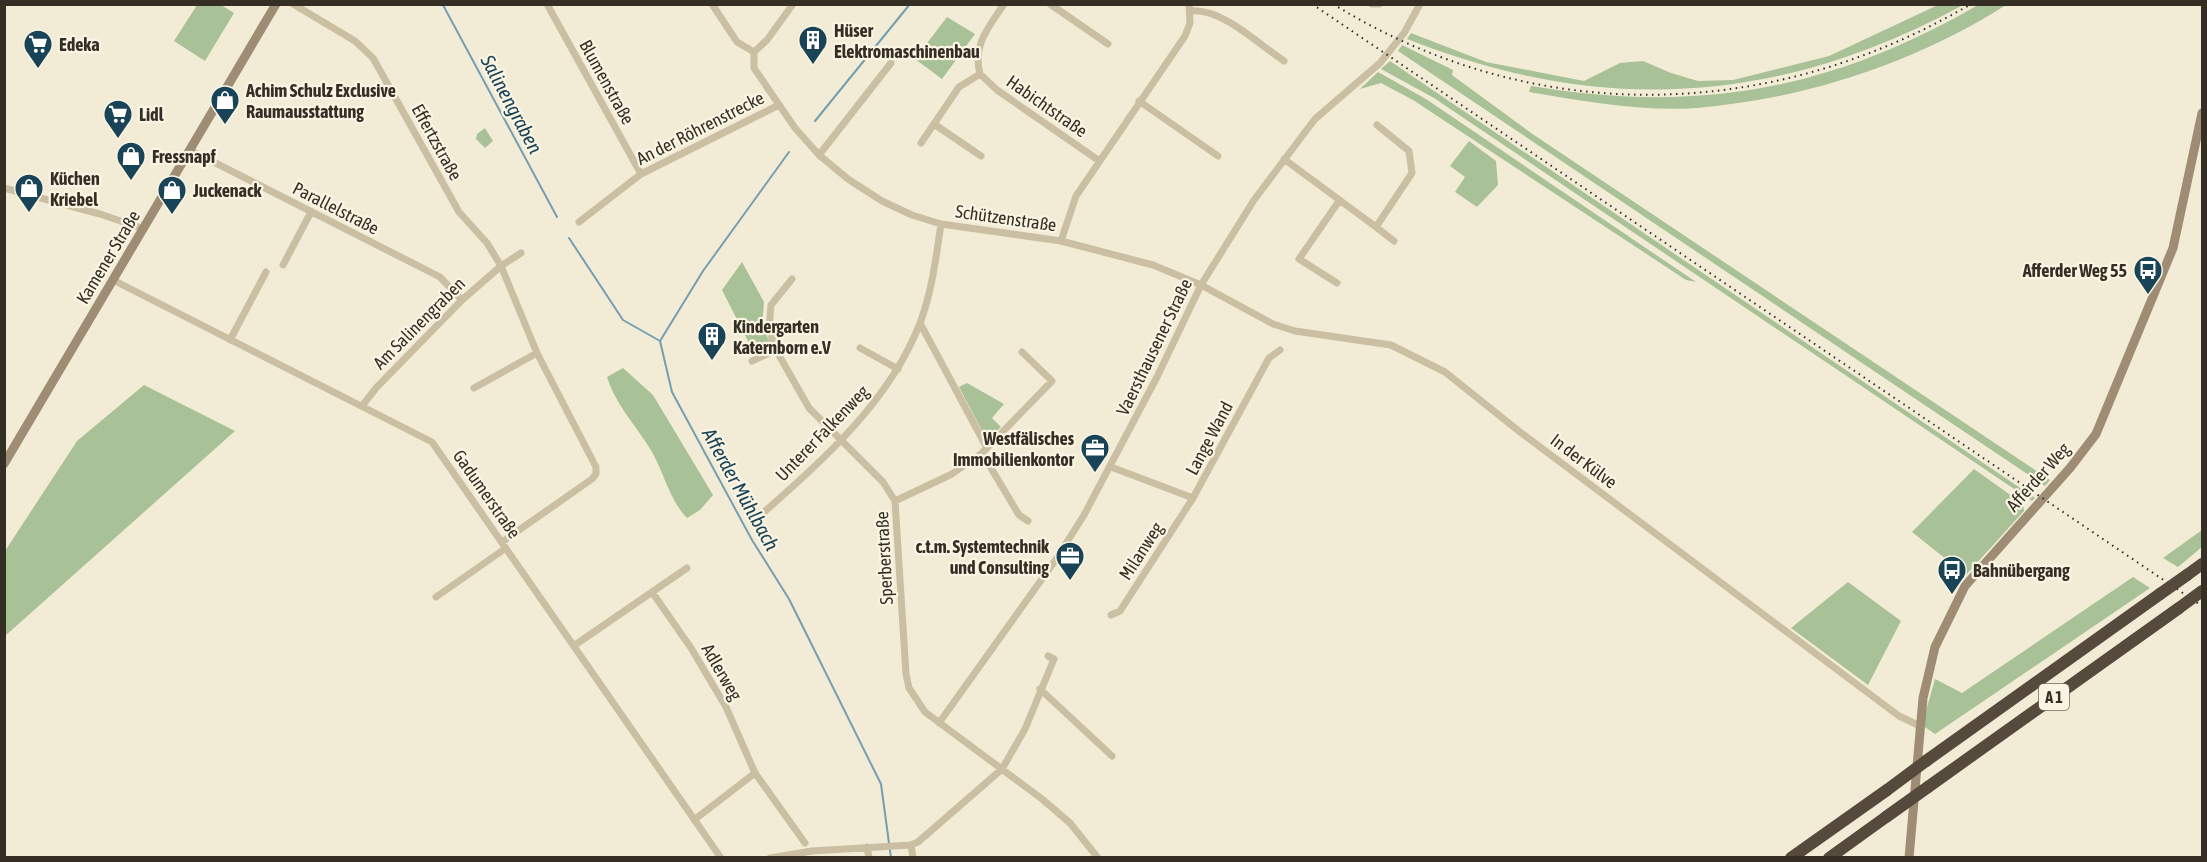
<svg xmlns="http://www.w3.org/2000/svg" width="2207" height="862" viewBox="0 0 2207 862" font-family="'Asap Condensed',sans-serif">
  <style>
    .green { fill: #a8c197 }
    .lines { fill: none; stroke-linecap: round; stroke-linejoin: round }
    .stream { stroke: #759fb0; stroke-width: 2 }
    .street { stroke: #cabea3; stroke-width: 7 }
    .secondary { stroke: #9e8d74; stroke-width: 9 }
    .highway { stroke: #564a3c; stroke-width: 12 }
    .rail { stroke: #352e25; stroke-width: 2; stroke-dasharray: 1.5 4.5; stroke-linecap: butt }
    .highway-bridge { stroke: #564a3c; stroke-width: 12 }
    .labels { text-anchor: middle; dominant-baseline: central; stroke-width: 4.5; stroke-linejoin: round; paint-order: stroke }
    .shield { fill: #faf5e3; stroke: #706a5e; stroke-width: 1.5 }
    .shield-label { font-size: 16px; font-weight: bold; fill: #352e25 }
    .poi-label { font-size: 18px; font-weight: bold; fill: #352e25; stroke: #faf5e3; text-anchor: start }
    .street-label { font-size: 18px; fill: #352e25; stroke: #faf5e3 }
    .water-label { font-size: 20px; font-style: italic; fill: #194457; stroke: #faf5e3 }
  </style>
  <rect width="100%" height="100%" fill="#f2ecd7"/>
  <path class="green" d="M197 5H221L234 13 205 61 174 41Z
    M1938 5H1963C1780 105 1601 116 1407 39L1411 33 1486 62 1584 81 1620 63 1643 61 1671 73 1698 81 1733 80 1829 56Z
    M1978 5H2006C1915 63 1805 99 1697 108 1641 112 1584 101 1529 92L1531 86C1698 114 1831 90 1978 5Z
    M947 17 975 34 942 79 915 59Z
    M1402 45 1453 70 1452 75 1531 133 2050 480 2045 486 1398 51Z
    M1390 61 2035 498 2032 501 1434 98 1381 69Z
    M1378 72 1426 99 1696 282 1686 280 1413 100 1381 83 1360 89Z
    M485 128 493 141 485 148 476 139 477 134Z
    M1469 141 1496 161 1498 185 1477 207 1455 192 1465 177 1450 166Z
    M742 262 764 302 762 327 771 344 769 348 755 355 722 290Z
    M623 368 653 395 713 495 700 510 687 518C670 501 664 473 652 452 637 426 616 406 607 377Z
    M967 383 1004 404 992 418 1001 427 987 440 959 387Z
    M144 385 235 431 5 636V551L77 441Z
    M1974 469 2023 504 2024 511 1966 575 1912 532Z
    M2202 530V547L2178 567 2163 558Z
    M2133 577 2150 588 1935 734 1922 725 1935 679 1962 693Z
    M1848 582 1901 621 1868 685 1791 628Z"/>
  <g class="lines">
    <path class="stream" d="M443 5 557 217
      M815 121 910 4
      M789 152 703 271 660 341 672 392 752 540 789 599 881 784 891 858
      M569 238 623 320 660 341"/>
    <path class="street" d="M293 4 355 41 373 58 459 212 487 243 501 266 521 253
      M547 4 641 174
      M712 4 737 42 754 52
      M1050 4 1108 44
      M1372 4H1379
      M1191 11C1222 8 1258 44 1284 61
      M754 52V68L795 128 819 155 848 179 882 201 912 215 941 224 1061 241 1153 265 1201 285 1273 324 1295 331 1391 345 1445 372 1520 432 1899 716 1920 726
      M754 52 767 40 793 4
      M980 74 997 90 1098 160
      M1139 101 1218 156
      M934 124 981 156
      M921 143 959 87 980 74C972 45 989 27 1004 4
      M190 150 440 277 462 300
      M819 155 891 63
      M1284 159 1376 227 1412 173 1409 151 1377 125
      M4 188 100 214 144 229
      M579 222 641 174 779 105
      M1376 227 1394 241
      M1061 241 1076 196 1185 36 1190 23 1189 4
      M283 265 311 212
      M792 279 771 305 769 329 776 350 809 408 883 482 895 501 906 674 909 688 925 712 1042 799 1070 823 1098 858
      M113 280 432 442 721 858
      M1337 283 1299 259 1339 201
      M920 323 987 448
      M230 340 266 272
      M860 348 898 369
      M752 361 776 350
      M474 388 537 353
      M362 406 376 388 462 300 501 266 537 353 596 467V474L592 479 502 542
      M982 453 1019 515 1028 521
      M1111 467 1193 498 1269 358 1280 350
      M895 501 952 474 982 453 1052 381 1022 352
      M763 513C824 459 890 401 920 323 932 292 936 257 941 224
      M652 592 691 648 726 707 755 773 694 820
      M436 597 506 548
      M1111 615 1120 611 1193 498
      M575 645 687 568
      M1040 689 1112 756
      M939 723 1057 558 1084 515 1157 377 1201 285 1254 200 1315 119 1380 63 1404 33 1420 4
      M755 773 805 843
      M911 845 913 858
      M867 847 869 858
      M770 858 812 851 911 845 918 842 1002 769 1025 729 1054 659 1048 656"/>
    <path class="secondary" d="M4 464 276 4
      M1909 858 1923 698 1935 647 1965 586 2070 468 2096 434 2173 248 2202 113"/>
    <path class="highway" d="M2187 575 2202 564
      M1926 761 2160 594
      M1928 787 2179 608
      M1791 858 1887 790
      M1829 858 1886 817"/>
    <path class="rail" d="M1312 4 2202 606
      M1333 4C1534 128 1770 122 1971 4"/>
    <path class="highway-bridge" d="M2160 594 2187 575
      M2179 608 2202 591
      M1887 790 1926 761
      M1886 817 1928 787"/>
  </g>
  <defs>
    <g id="building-pin" transform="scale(1.5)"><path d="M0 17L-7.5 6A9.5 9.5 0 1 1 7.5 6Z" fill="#194457" stroke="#faf5e3"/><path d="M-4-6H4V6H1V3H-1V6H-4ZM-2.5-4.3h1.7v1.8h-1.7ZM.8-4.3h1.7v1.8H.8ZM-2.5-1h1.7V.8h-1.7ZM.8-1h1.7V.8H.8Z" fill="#fff"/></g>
    <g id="supermarket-pin" transform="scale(1.5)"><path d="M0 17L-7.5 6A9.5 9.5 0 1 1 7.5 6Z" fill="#194457" stroke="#faf5e3"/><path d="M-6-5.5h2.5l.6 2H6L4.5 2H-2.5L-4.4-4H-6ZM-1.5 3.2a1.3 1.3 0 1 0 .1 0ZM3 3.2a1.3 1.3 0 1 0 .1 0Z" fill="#fff"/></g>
    <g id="shop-pin" transform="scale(1.5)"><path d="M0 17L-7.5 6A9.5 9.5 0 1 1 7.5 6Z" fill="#194457" stroke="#faf5e3"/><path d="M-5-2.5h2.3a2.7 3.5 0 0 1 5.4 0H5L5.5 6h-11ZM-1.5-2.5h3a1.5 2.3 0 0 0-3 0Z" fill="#fff"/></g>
    <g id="bus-pin" transform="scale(1.5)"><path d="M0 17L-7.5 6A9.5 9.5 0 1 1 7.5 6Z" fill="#194457" stroke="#faf5e3"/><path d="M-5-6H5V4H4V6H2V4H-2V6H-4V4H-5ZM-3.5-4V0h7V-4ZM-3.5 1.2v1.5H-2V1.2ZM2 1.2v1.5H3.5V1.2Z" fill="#fff"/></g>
    <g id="office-pin" transform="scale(1.5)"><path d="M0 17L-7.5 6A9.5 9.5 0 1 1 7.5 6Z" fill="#194457" stroke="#faf5e3"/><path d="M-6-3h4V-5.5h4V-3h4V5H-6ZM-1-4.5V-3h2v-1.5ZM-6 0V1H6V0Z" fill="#fff"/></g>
  </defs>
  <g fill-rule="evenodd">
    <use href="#building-pin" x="813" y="40"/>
    <use href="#supermarket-pin" x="38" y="44"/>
    <use href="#shop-pin" x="225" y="100"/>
    <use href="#supermarket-pin" x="118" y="114"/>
    <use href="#shop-pin" x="131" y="156"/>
    <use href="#shop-pin" x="29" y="188"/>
    <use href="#shop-pin" x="172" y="190"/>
    <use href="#bus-pin" x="2148" y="270"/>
    <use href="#building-pin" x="712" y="336"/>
    <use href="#office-pin" x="1095" y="448"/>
    <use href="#office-pin" x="1070" y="556"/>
    <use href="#bus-pin" x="1952" y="570"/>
  </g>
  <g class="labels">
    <rect class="shield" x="2039" y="684" width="30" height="26" rx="4.5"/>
    <g class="shield-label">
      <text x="2054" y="697">A 1</text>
    </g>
    <g class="poi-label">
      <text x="834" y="30">Hüser<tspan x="834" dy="21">Elektromaschinenbau</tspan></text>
      <text x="59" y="44">Edeka</text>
      <text x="246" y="90">Achim Schulz Exclusive<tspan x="246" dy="21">Raumausstattung</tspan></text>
      <text x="139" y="114">Lidl</text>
      <text x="152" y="156">Fressnapf</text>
      <text x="50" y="178">Küchen<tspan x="50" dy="21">Kriebel</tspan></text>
      <text x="193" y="190">Juckenack</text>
      <text x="2127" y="270" text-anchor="end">Afferder Weg 55</text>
      <text x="733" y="326">Kindergarten<tspan x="733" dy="21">Katernborn e.V</tspan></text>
      <text x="1074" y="438" text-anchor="end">Westfälisches<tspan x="1074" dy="21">Immobilienkontor</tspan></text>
      <text x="1049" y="546" text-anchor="end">c.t.m. Systemtechnik<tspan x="1049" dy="21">und Consulting</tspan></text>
      <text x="1973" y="570">Bahnübergang</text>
    </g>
    <g class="street-label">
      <text transform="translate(607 82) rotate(61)">Blumenstraße</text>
      <text transform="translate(1047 106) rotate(35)">Habichtstraße</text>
      <text transform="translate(700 128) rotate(-27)">An der Röhrenstrecke</text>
      <text transform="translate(437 142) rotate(61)">Effertzstraße</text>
      <text transform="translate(336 208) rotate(27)">Parallelstraße</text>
      <text transform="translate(1006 218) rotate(8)">Schützenstraße</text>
      <text transform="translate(108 257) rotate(-59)">Kamener Straße</text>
      <text transform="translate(419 323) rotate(-45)">Am Salinengraben</text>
      <text transform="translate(1154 347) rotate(-64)">Vaersthausener Straße</text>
      <text transform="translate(822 433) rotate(-46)">Unterer Falkenweg</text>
      <text transform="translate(1209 438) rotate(-62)">Lange Wand</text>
      <text transform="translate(1584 461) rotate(37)">In der Külve</text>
      <text transform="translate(2038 477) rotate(-48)">Afferder Weg</text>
      <text transform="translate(487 494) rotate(55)">Gadumerstraße</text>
      <text transform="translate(1141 551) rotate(-57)">Milanweg</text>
      <text transform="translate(884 558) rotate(-93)">Sperberstraße</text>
      <text transform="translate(722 672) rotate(60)">Adlerweg</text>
    </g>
    <g class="water-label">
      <text transform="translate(512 104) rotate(62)">Salinengraben</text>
      <text transform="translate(741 489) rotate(61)">Afferder Mühlbach</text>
    </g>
  </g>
  <rect width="2207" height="862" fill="none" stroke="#352e25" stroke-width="12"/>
</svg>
